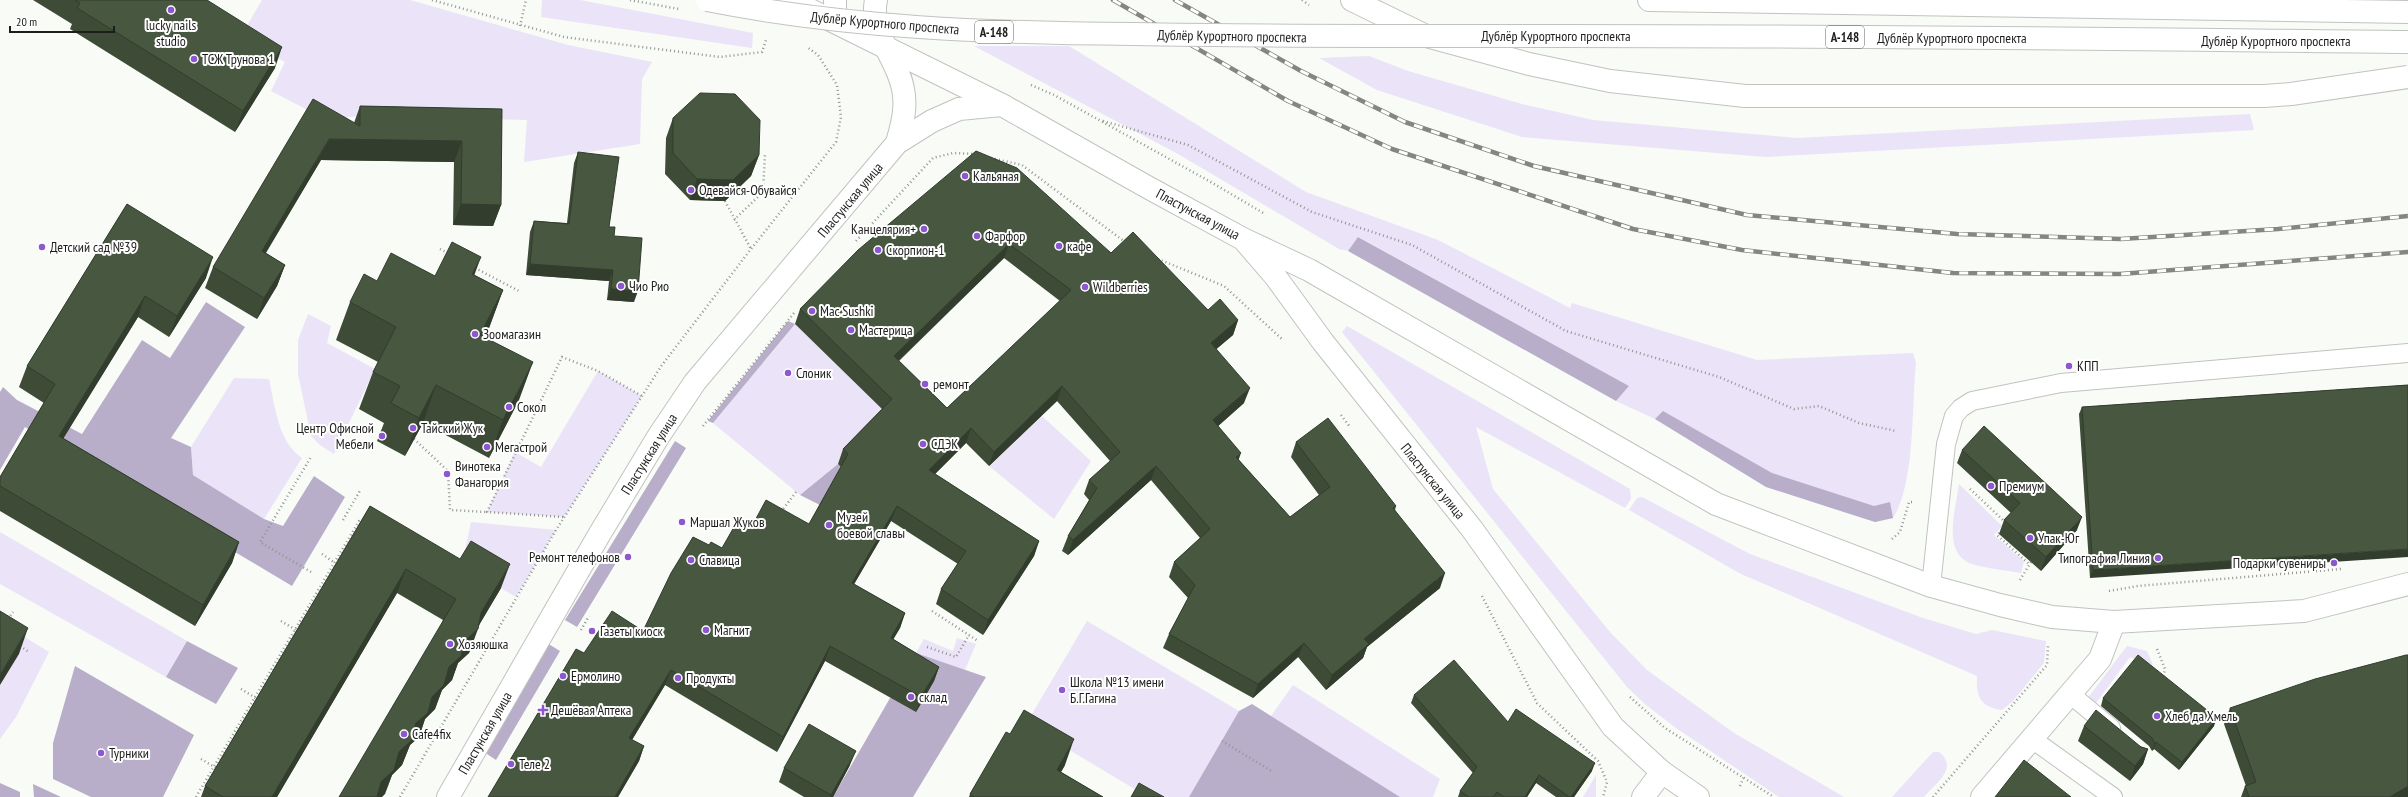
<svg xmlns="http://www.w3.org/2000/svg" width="2408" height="797" viewBox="0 0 2408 797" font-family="'PT Sans Narrow',sans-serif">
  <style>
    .green { fill: #ebe3f8 }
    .forest { fill: #b8aeca }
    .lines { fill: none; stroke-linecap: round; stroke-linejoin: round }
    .service-casing { stroke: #c0c3bf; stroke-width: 20 }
    .minor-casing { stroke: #c0c3bf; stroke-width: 24 }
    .tertiary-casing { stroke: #c0c3bf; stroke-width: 24 }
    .secondary-casing { stroke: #c0c3bf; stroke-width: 24 }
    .primary-casing { stroke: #c0c3bf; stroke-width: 24 }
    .path { stroke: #929491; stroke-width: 2.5; stroke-dasharray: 1 3; stroke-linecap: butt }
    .service { stroke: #fff; stroke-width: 18 }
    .minor { stroke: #fff; stroke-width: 22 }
    .tertiary { stroke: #fff; stroke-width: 22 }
    .secondary { stroke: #fff; stroke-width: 22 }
    .primary { stroke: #fff; stroke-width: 22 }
    .rail-casing { stroke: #848682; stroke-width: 4.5 }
    .rail { stroke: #fff; stroke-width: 3; stroke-dasharray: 9; stroke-linecap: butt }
    .primary-bridge-casing { stroke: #c0c3bf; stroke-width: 24; stroke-linecap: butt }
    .primary-bridge { stroke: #fff; stroke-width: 22 }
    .wall { fill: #3e4b37; fill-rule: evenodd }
    .shaded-wall { fill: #323d2d }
    .building { fill: #485740; stroke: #323d2d; fill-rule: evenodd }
    .poi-dot { fill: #8d57cf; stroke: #fff; stroke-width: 1.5 }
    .labels { text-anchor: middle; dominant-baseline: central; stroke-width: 4; stroke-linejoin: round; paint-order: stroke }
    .shield { fill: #fff; stroke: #616260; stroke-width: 1 }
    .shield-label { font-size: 13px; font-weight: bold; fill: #1d1e1c }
    .street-label { font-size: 14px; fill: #1d1e1c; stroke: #fff }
    .poi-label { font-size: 14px; fill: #1d1e1c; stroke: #fff; text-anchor: start }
  </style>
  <rect width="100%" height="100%" fill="#f8fbf6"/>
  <path class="green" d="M262 0H410L568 45 652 62 642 79 640 144 524 162 527 120 370 116 323 118 271 91 285 62 240 38Z
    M542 0H580L753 33 752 48 541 17Z
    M974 46H1069L1306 192 1438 240 1570 308 1572 303 1757 360 1913 353 1916 363 1915 374C1912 414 1914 485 1893 518L1875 522 1766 487 1655 419 1616 401 1629 386 1359 237 1348 251 1339 249 1178 154Z
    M1369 56 1408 71 1522 104 1593 120 1797 138 2250 114 2254 130 1766 157 1522 137 1377 90 1319 58Z
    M308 314 331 326 327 343 375 369 334 454 320 445 311 436 298 374V340Z
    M795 324 887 414 838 464 800 495 713 423Z
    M1347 326 1630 489 1631 499 1625 508 1476 427 1493 489 1610 632 1647 670 1734 733 1844 797H1779L1676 728 1646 705 1627 687 1342 332Z
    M598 371 642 396 564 517 487 512 515 452 541 467Z
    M234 378 269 379C275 406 278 442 302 458L264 519 193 475 191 447Z
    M1042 416 1091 461 1054 519 989 466Z
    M1959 484 2002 526 1994 535 2024 561 2021 573C2005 570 1988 569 1972 564 1941 554 1956 508 1959 484Z
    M1642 497 1750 554 1923 618 1976 634 1992 630 2046 641 2044 663 2012 702 2002 710C1980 707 1976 696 1977 676L1741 574 1629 510 1637 498Z
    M471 522 556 530 516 597 462 565Z
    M0 532 187 641 166 677 0 584Z
    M1087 621 1239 711 1189 797H1148L1026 724Z
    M0 622 49 652 16 717 0 739Z
    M957 638 976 644 965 670 916 653 924 639 953 651Z
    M2127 646 2147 651 2153 665 2130 657 2093 707 2087 699Z
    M1293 685 1440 779 1433 797H1400L1271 716Z
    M1933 752H1939C1959 768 1936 783 1924 797H1892Z
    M1596 775V797H1583Z"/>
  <path class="forest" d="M1358 237 1629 386 1616 401 1348 251Z
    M206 302 245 327 171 438 191 447 193 475 264 519 283 526 314 476 345 497 292 586 25 427 0 470V392L3 387 17 400 82 434 142 340 170 358Z
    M788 321 795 324 713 423 708 421Z
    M1663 411 1772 473 1874 506 1890 502 1893 518 1875 522 1766 487 1655 419Z
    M675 441 686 448 577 627 565 620Z
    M838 464 892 518 822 506 800 495Z
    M187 641 238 668 216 704 166 677Z
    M547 643 560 651 496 760 484 752Z
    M916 653 986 677 913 797H833Z
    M75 666 194 735 163 797H91L53 779V743Z
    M1252 704 1271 716 1400 797H1189L1239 711Z
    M0 783 20 792V797H0Z
    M33 784 61 797H34Z"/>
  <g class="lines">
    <g class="service-casing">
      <path id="service" d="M1931 586 1946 444 1954 416 1961 408 1972 401 2061 383 2408 353
        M2070 694 2111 728
        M2032 739 2113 797"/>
    </g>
    <g class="minor-casing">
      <path id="minor" d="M1643 797 1662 772
        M1982 797 2100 659 2114 622"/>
    </g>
    <g class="tertiary-casing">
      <path id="tertiary" d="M876 0C869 33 898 59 903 89 907 108 902 125 897 143
        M835 21V0
        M448 797 599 535 658 437 695 382 897 143 932 121 959 109 1002 105"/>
    </g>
    <g class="secondary-casing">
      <path id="secondary" d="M790 0 1002 105 1149 188 1243 239 1275 276 1323 342 1472 529 1613 727 1662 772 1698 797
        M1243 239 1309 270 1716 504 1931 586 2000 605 2052 617 2114 622 2304 611 2408 584"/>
    </g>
    <g class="primary-casing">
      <path id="primary" d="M1352 0 1426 36 1529 64 1610 81 1745 96
        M1649 0 2408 12"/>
    </g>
    <path class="path" d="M432 0 564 37 720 57 762 52 766 40
      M630 0 679 9
      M1302 0 1309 5
      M520 26 526 0
      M1031 85 1054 95 1209 181 1265 214
      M1103 121 1188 145 1312 212 1412 245 1566 331 1719 377 1794 409 1819 406 1859 423 1896 431
      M991 158 1022 165 1125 242
      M725 201 751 249
      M734 220 763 192 765 154
      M856 241 933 158 953 153 976 154
      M440 249 450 254
      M1158 259 1224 286 1283 340
      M475 268 519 291
      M1341 415 1350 427
      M703 426 794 313
      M414 439 448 471 450 510 487 512
      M1970 489 2006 523
      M781 512 796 492
      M563 517 487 512 562 357 598 371 642 396
      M343 520 361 489
      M2002 530 1997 535 2029 564
      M1892 539 1900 532 1909 502H1912
      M322 554 335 563
      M311 572 260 542 311 457
      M2020 580 2031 562
      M2109 591 2138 586 2341 569
      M1482 596 1537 703 1598 761 1607 782 1603 797
      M932 611 978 641
      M8 619 13 612
      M281 621 296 630
      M581 630 589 616
      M20 646 29 652
      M927 647 956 657 969 635
      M2157 649 2165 669 2163 678
      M241 689 259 700
      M1630 697 1665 728 1774 797
      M1222 741 1273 772
      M201 759 218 769
      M1740 786 1744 776
      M196 797 359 521 363 523
      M400 797 556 530 662 365 751 249 836 142 841 117 837 85 818 55 807 47
      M1933 797 2047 665 2048 646"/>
    <use href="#service" class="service"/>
    <use href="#minor" class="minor"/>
    <use href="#tertiary" class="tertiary"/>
    <use href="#secondary" class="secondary"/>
    <use href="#primary" class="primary"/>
    <g class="rail-casing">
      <path id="rail" d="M1113 0 1288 101 1392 149 1633 229 1742 250 1953 273 2120 274 2408 252
        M1175 0 1301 71 1405 122 1534 166 1747 215 1957 234 2121 239 2278 229 2408 216"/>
    </g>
    <use href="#rail" class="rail"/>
    <g class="primary-bridge-casing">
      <path id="primary-bridge" d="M707 0C848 28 990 33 1133 34 1253 36 1372 36 1492 36 1797 35 2103 39 2408 42
        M1745 96H2264L2291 94 2408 77"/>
    </g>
    <use href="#primary-bridge" class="primary-bridge"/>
  </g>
  <path class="wall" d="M33 0H207L275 68 235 132 70 29 72 24Z
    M360 106 502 109 501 205 493 226 453 225 454 162 321 160 266 253 285 265 277 286 257 319 205 288 213 267 354 123Z
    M673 118 759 155 751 176 725 201 690 200 665 174 666 138Z
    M976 151 1111 253 1208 310 1238 320 1233 335 1216 349 1244 403 1218 426 1238 459 1290 517 1319 495 1291 457 1296 442 1396 506 1395 510 1440 588 1367 647 1363 658 1326 690 1298 657 1253 698 1163 648 1169 634 1188 598 1169 577 1174 562 1200 538 1151 480 1068 555 1062 551 1068 536 1089 500 1084 494 1089 480 1110 461 1057 401 989 466 966 443 935 474 1039 541 1034 556 983 635 936 604 941 589 958 564 891 521 854 584 905 613 900 628 893 639 939 667 934 681 916 712 825 661 777 752 665 685 632 740 644 746 639 761 618 797H488L584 653 643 631 709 545 722 548 751 528 809 524 841 467 838 464 843 449 882 409 795 324 800 309ZM1004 258 1060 301 947 408 899 361Z
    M578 152 609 227 634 302 607 300 609 281 526 275 530 232 534 221 567 223 574 163Z
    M127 204 206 278 169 337 138 317 63 438 239 542 232 563 195 626 0 511V477L44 403 19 387 27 366Z
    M474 275 503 290 489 328 484 337 519 400 489 458 423 423 405 456 377 441 384 423 359 409 373 372 378 362 336 340 350 302 435 276Z
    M2408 385 2090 578 2079 414 2082 407Z
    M1962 450 2077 530 2041 571 1999 534 2004 520 2011 513 1957 463Z
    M370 506 501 588 478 627 469 653 458 663 452 680 442 690 435 709 425 719 419 737 410 745 402 765 392 775 385 794 443 620 397 593 277 797H201L205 786Z
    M1414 695 1508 722 1592 771 1574 797H1556L1536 783 1527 797H1458L1460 791 1473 773 1411 703Z
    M2103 698 2214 726 2179 770 2154 749 2152 751 2149 746 2101 706Z
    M2230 708 2408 797H2241L2245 786H2246L2224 724Z
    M2084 726 2148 749 2143 764 2130 781 2078 741Z
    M1010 734 1065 765 1061 772 1103 797H969L970 794Z
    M850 765 833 797H804L779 782 784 768Z"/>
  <path class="shaded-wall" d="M282 47 275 68 235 132 243 111Z
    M329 139 462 141 454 162 321 160 254 272 262 251Z
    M759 155 751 176 725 201 690 200 697 179Z
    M461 204 501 205 493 226 453 225Z
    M1009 244 1004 258 888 370 894 356Z
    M213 257 206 278 169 337 177 316Z
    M481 257 467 295 472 274Z
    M530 264 613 270 609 281 526 275Z
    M285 265 277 286 257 319 264 298Z
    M611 289 638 291 634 302 607 300Z
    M503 290 489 328 466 372 480 335Z
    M145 296 138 317 52 457 59 436Z
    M1238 320 1233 335 1206 358 1211 343Z
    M533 362 519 400 489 458 503 420Z
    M436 385 423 423 405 456 419 418Z
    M1062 386 1057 401 989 466 994 452Z
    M1250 388 1244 403 1208 435 1213 420Z
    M971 428 966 443 924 485 929 470Z
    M1241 453 1236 467V457Z
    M1156 466 1151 480 1068 555 1073 540Z
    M897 506 891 521 846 598 852 583Z
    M2082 517 2077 530 2041 571 2046 557Z
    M1039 541 1034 556 983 635 988 620Z
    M239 542 232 563 195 626 203 605Z
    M2408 549V557L2090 578 2093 570Z
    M510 564 501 588 476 630 478 629 469 653 458 663 452 680 442 690 435 709 425 719 419 737 410 745 402 765 392 775 385 794 382 797H376L381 782Z
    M406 569 397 593 277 797H272Z
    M1445 573 1440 588 1367 647 1363 658 1326 690 1332 675 1364 639Z
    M905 613 900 628 886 652 891 638Z
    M28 628 19 654 0 685V675Z
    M1304 643 1298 657 1253 698 1258 684Z
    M830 646 825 661 777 752 783 737Z
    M939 667 934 681 916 712 921 697Z
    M671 670 665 685 624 753 629 738Z
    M2217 718 2214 726 2179 770 2182 762Z
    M1074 739 1065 765 1047 796 1057 770Z
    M2156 742 2154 749 2152 751 2155 744Z
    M644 746 639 761 618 797H615Z
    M2148 749 2143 764 2130 781 2135 766Z
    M856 751 850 765 833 797H830Z
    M1595 763 1592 771 1574 797H1571Z
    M1539 775 1536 783 1527 797H1525Z
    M2408 786V797H2390L2392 795Z"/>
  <path class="building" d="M75 0H207L282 47 243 111 77 8 80 3Z
    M700 93 735 94 760 120 759 155 733 180 697 179 673 153V118Z
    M313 99 360 126V106L502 109 501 205 461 204 462 141 329 139 262 251 285 265 264 298 213 267Z
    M976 151 1017 168 1111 253 1133 232 1208 310 1220 299 1238 320 1211 343 1250 388 1213 420 1241 453 1236 457 1290 517 1330 487 1296 442 1328 418 1396 506 1393 508 1445 573 1364 639 1369 644 1332 675 1304 643 1258 684 1169 634 1195 585 1174 562 1210 529 1156 466 1073 540 1068 536 1097 488 1089 480 1120 452 1062 386 994 452 971 428 929 470 1039 541 988 620 941 589 966 551 897 506 852 583 905 613 891 638 939 667 921 697 830 646 783 737 671 670 629 738 644 746 615 797H488L576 649 584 653 612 611 643 631 671 573 693 537 709 545 711 542 722 548 738 520 751 528 766 500 809 524 848 454 843 449 892 399 800 309 858 250ZM1009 244 1071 290 947 408 894 356Z
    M578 152 619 157 609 227H615L614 236 642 238 638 291 611 289 613 270 530 264 534 221 569 224Z
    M127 204 213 257 177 316 145 296 59 436 239 542 203 605 0 486V477L55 384 27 366Z
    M452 242 481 257 472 274 503 290 480 335 533 362 503 420 436 385 419 418 391 403 400 386 373 372 396 327 350 302 364 274 377 281 391 253 435 276Z
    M2408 385V549L2093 570 2082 407Z
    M1984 426 2082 517 2046 557 2004 520 2020 503 1962 450Z
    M370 506 460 559 471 541 510 564 481 613 478 629 466 640 461 656 449 667 444 685 432 697 428 713 416 723 411 741 399 752 394 770 381 782 377 797H339L456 599 406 569 272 797H223L205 786Z
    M0 611 28 628 0 675Z
    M2138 655 2217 718 2182 762 2156 742 2155 744 2152 738 2103 698Z
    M2406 655H2408V786L2390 797H2249L2245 786 2256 782 2230 708 2315 679Z
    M1454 660 1508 722 1516 709 1595 763 1571 797H1569L1539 775 1525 797H1504L1497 792 1493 797H1469L1460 791 1477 767 1414 695Z
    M1024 710 1074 739 1057 770 1103 797H974L970 794 1006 732 1010 734Z
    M2096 710 2141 747 2148 749 2135 766 2084 726Z
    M809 724 856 751 831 795 784 768Z
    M2024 760 2071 797H1995Z
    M1139 783 1164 797H1131Z"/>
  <g class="poi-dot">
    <circle cx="171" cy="10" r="4"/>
    <circle cx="194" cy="59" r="4"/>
    <circle cx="965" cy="176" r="4"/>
    <circle cx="691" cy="190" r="4"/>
    <circle cx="924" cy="229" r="4"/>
    <circle cx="977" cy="236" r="4"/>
    <circle cx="1059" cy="246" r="4"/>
    <circle cx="42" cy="247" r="4"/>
    <circle cx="878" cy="250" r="4"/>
    <circle cx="621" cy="286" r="4"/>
    <circle cx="1085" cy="287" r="4"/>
    <circle cx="812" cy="311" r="4"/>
    <circle cx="851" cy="330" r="4"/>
    <circle cx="475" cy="334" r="4"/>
    <circle cx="2069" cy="366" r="4"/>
    <circle cx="788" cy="373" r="4"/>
    <circle cx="925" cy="384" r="4"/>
    <circle cx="509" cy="407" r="4"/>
    <circle cx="413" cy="428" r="4"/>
    <circle cx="382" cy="436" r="4"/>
    <circle cx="923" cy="444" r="4"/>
    <circle cx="487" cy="447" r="4"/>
    <circle cx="447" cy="474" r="4"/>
    <circle cx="1991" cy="486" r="4"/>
    <circle cx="682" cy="522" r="4"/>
    <circle cx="829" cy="525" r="4"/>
    <circle cx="2030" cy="538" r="4"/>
    <circle cx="628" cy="557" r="4"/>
    <circle cx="2158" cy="558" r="4"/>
    <circle cx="691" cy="560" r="4"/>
    <circle cx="2334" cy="563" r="4"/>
    <circle cx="706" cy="630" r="4"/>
    <circle cx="592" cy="631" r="4"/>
    <circle cx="450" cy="644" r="4"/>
    <circle cx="563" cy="676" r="4"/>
    <circle cx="678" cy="678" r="4"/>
    <circle cx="1062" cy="690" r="4"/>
    <circle cx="911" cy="697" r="4"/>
    <path d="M541 704h4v4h4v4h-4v4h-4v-4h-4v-4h4z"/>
    <circle cx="2157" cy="716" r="4"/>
    <circle cx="404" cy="734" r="4"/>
    <circle cx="101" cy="753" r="4"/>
    <circle cx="511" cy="764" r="4"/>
  </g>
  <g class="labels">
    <g class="shield">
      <rect x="975" y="21" width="38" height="22" rx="3"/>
      <rect x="1826" y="26" width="38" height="22" rx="3"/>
    </g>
    <g class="shield-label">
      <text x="994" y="32">А-148</text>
      <text x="1845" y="37">А-148</text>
    </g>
    <g class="street-label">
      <text transform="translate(885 23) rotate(5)">Дублёр Курортного проспекта</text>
      <text transform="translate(1232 36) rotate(1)">Дублёр Курортного проспекта</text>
      <text x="1556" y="36">Дублёр Курортного проспекта</text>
      <text x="1952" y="38">Дублёр Курортного проспекта</text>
      <text x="2276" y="41">Дублёр Курортного проспекта</text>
      <text transform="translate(850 200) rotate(-50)">Пластунская улица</text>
      <text transform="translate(1198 214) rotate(28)">Пластунская улица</text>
      <text transform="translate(649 454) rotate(-58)">Пластунская улица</text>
      <text transform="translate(1433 481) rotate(51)">Пластунская улица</text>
      <text transform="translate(485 733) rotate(-60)">Пластунская улица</text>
    </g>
    <g class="poi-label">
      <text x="171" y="25" text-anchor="middle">lucky nails<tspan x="171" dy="16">studio</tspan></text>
      <text x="202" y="59">ТСЖ Трунова 1</text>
      <text x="973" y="176">Кальяная</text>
      <text x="699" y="190">Одевайся-Обувайся</text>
      <text x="916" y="229" text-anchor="end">Канцелярия+</text>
      <text x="985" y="236">Фарфор</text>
      <text x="1067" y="246">кафе</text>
      <text x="50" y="247">Детский сад №39</text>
      <text x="886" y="250">Скорпион-1</text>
      <text x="629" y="286">Чио Рио</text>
      <text x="1093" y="287">Wildberries</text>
      <text x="820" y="311">Mac Sushki</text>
      <text x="859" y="330">Мастерица</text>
      <text x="483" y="334">Зоомагазин</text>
      <text x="2077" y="366">КПП</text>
      <text x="796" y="373">Слоник</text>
      <text x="933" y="384">ремонт</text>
      <text x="517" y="407">Сокол</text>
      <text x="374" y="428" text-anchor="end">Центр Офисной<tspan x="374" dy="16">Мебели</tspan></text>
      <text x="421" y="428">Тайский Жук</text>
      <text x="931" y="444">СДЭК</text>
      <text x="495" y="447">Мегастрой</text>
      <text x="455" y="466">Винотека<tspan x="455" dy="16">Фанагория</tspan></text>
      <text x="1999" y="486">Премиум</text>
      <text x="837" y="517">Музей<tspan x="837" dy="16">боевой славы</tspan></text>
      <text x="690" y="522">Маршал Жуков</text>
      <text x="2038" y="538">Упак-Юг</text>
      <text x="620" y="557" text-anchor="end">Ремонт телефонов</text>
      <text x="2150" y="558" text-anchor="end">Типография Линия</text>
      <text x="699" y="560">Славица</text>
      <text x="2326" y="563" text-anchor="end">Подарки сувениры</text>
      <text x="714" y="630">Магнит</text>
      <text x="600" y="631">Газеты киоск</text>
      <text x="458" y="644">Хозяюшка</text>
      <text x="571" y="676">Ермолино</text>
      <text x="686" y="678">Продукты</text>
      <text x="1070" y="682">Школа №13 имени<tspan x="1070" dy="16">Б.Г.Гагина</tspan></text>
      <text x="919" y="697">склад</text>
      <text x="551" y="710">Дешёвая Аптека</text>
      <text x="2165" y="716">Хлеб да Хмель</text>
      <text x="412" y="734">Cafe4fix</text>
      <text x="109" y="753">Турники</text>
      <text x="519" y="764">Теле 2</text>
    </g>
  </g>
  <path d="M10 26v6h104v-6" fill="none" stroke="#1d1e1c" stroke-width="2"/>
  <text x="16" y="26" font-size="12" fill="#1d1e1c" stroke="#ffffff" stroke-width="3" paint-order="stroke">20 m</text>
</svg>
